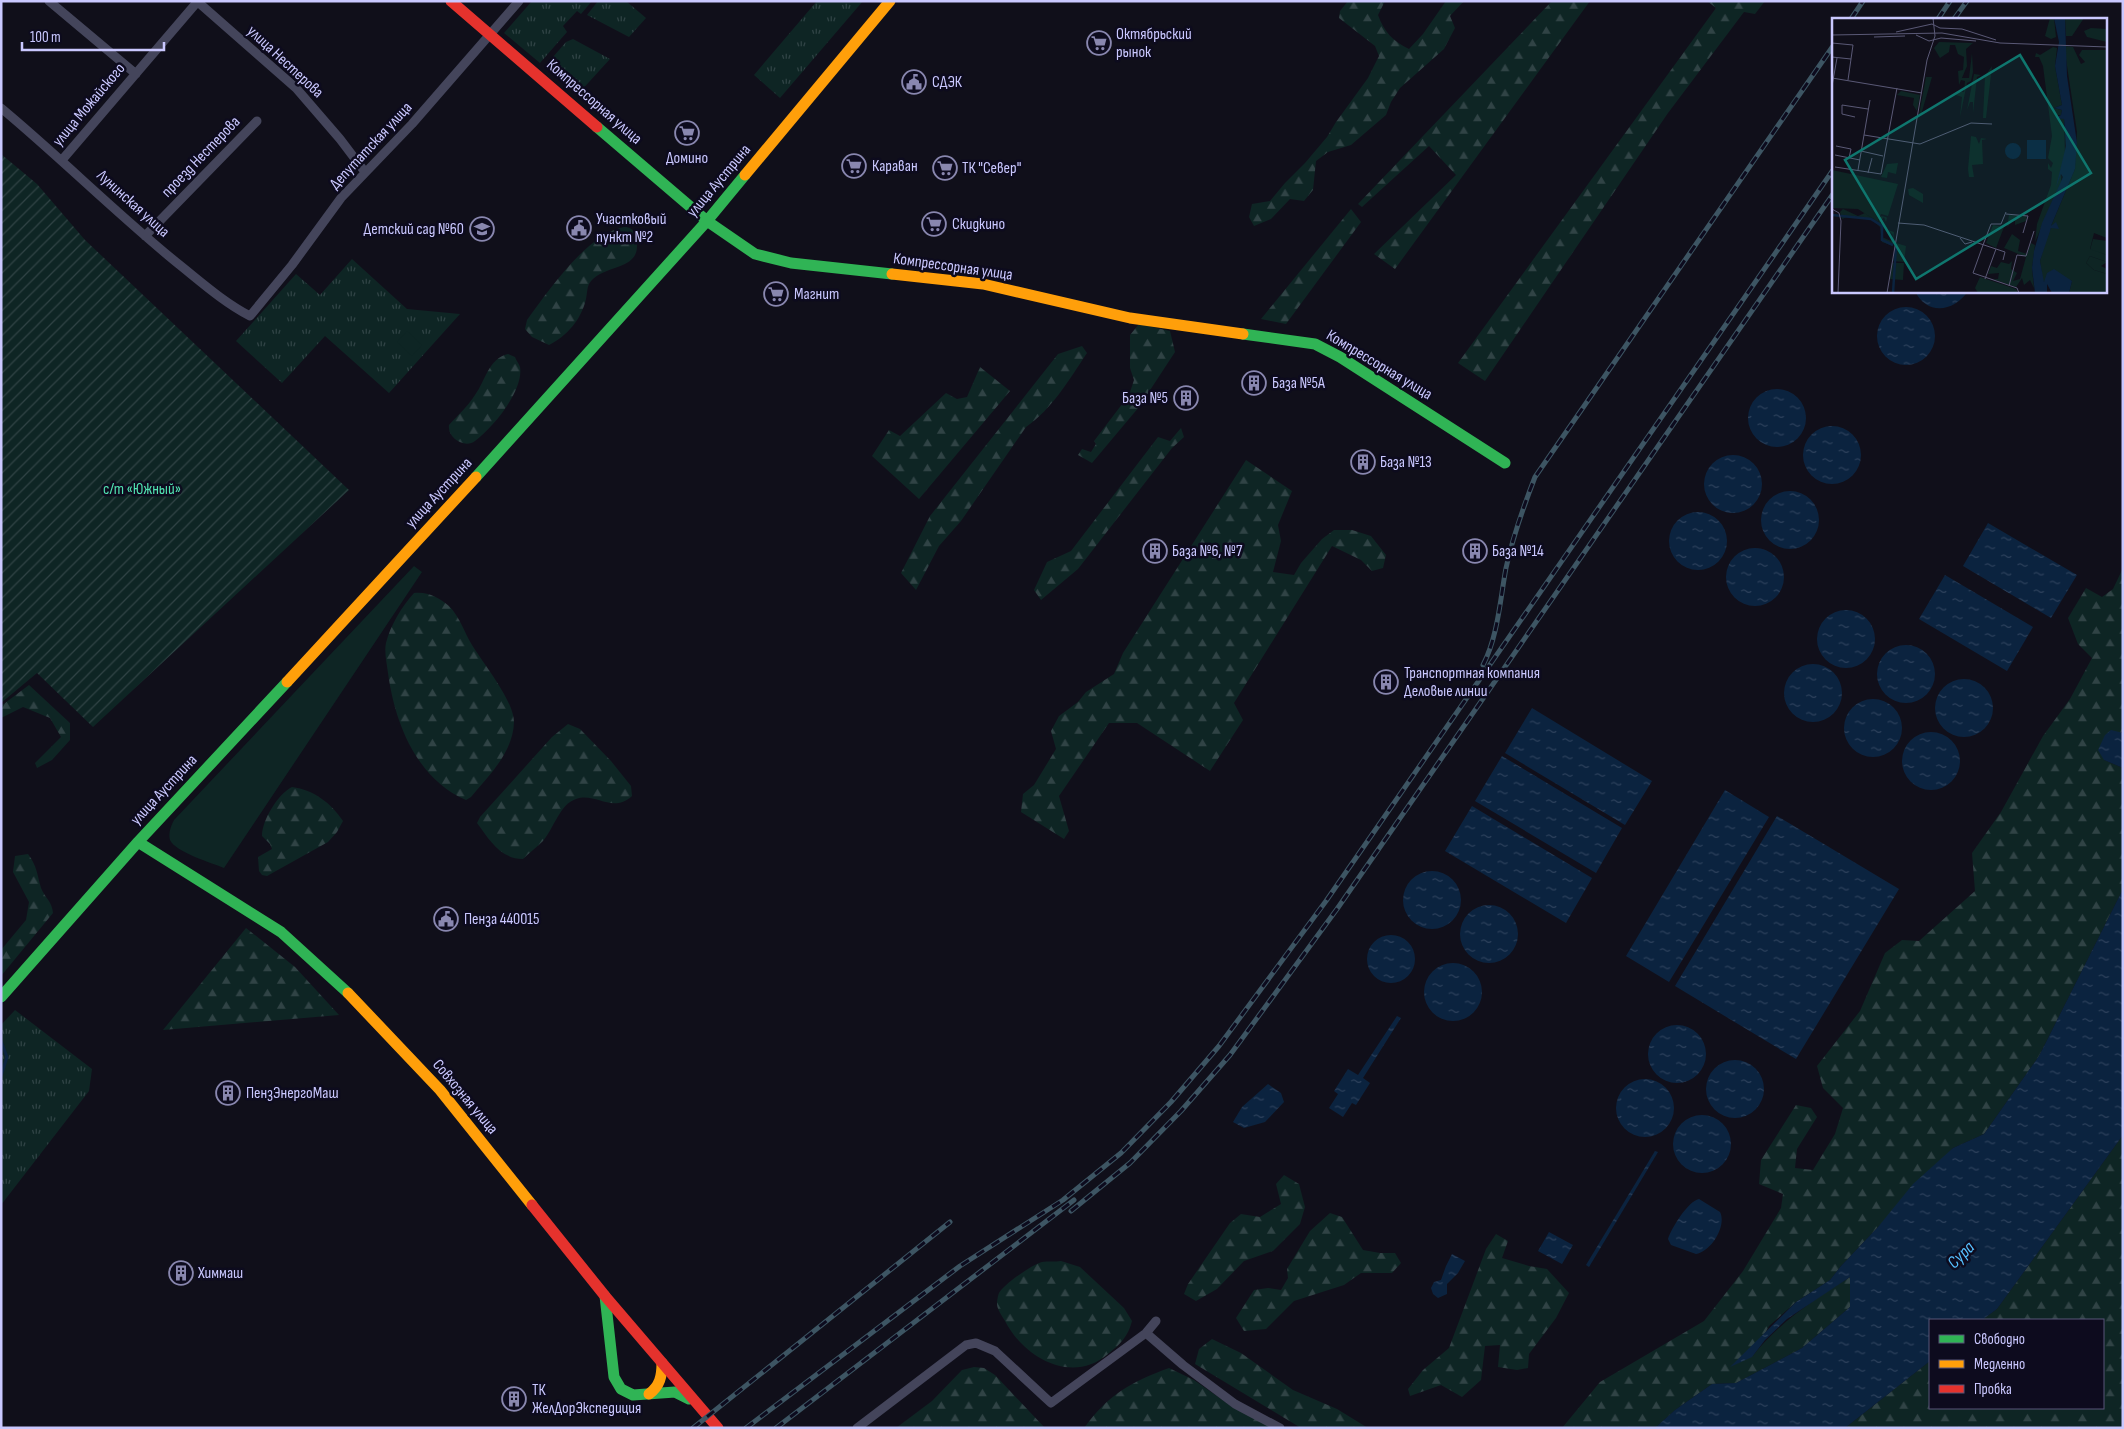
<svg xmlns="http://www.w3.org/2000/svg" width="2124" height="1429" viewBox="0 0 2124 1429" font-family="'Sofia Sans Condensed',sans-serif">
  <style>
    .grass { fill: url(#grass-tufts) }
    .forest { fill: url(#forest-firs) }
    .park { fill: #0e2524 }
    .garden { fill: url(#garden-furrows) }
    .water { fill: url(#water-ripples) }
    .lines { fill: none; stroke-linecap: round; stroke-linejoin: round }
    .stream { stroke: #0b233f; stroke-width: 3 }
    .street { stroke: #44455b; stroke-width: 9 }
    .fast { stroke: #30b455; stroke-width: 11 }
    .slow { stroke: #ff9f0a; stroke-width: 11 }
    .jam { stroke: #e5322d; stroke-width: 11 }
    .rail-casing { stroke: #3d5563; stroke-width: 5 }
    .rail { stroke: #0d0b1e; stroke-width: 3; stroke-dasharray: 9; stroke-linecap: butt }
    .labels { text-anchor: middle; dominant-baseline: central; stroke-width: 5; stroke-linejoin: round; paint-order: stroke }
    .poi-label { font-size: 16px; fill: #cac8ff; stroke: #0d0b1e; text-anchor: start }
    .street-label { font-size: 16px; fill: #cac8ff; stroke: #0d0b1e }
    .park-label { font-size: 16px; fill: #51e2b1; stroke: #0d0b1e }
    .water-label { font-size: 18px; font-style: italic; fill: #56c0ff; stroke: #0d0b1e }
    .inset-river { fill: none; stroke: #0b233f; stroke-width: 2.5 }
    .inset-road { fill: none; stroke: #5a5976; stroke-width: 1 }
    .view { fill: #0f766e; fill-opacity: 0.15; stroke: #0f766e; stroke-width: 2.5 }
    .inset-edge { fill: none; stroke: #cac8ff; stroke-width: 2.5 }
  </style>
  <defs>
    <pattern id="grass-tufts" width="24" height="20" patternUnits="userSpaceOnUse" patternTransform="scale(1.25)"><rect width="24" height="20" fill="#0e2524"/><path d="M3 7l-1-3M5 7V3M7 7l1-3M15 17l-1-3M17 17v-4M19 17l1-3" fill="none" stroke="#304345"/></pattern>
    <pattern id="forest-firs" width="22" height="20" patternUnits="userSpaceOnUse" patternTransform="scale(1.25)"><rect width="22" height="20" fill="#0e2524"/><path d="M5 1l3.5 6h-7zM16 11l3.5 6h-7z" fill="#304345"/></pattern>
    <pattern id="garden-furrows" width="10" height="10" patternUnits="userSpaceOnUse" patternTransform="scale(1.25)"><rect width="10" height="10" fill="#0e2524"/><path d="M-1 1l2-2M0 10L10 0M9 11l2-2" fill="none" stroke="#304345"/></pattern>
    <pattern id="water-ripples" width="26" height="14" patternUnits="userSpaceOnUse" patternTransform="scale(1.25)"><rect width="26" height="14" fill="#0b233f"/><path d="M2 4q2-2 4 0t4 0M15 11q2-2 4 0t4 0" fill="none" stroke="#2d415c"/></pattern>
  </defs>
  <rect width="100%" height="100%" fill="#100f1a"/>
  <path class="grass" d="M532 1H592L581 14 577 11 563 26 567 32 540 63 504 33Z
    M598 1H626L646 18 629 37 587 15Z
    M817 1H863L780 98 754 75Z
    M573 39 610 59 579 93 546 65 566 42Z
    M352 259 407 309 460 314 389 393 325 336 282 383 236 341 296 274 320 295Z
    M15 1010 92 1069 89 1091 1 1205V1025Z"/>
  <path class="forest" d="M1348 1H1385L1378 15C1384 32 1393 41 1409 49L1423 34 1446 1H1464L1450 16 1455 28 1444 49 1400 88 1391 102 1386 115 1351 145 1328 152 1316 161 1313 190 1304 201 1290 199 1271 219 1254 226 1249 217 1252 204 1270 201 1285 183 1305 163 1327 137 1336 122 1368 78 1379 56 1375 46 1339 18 1340 11Z
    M1552 1H1590L1395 269 1374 254 1456 175 1429 146 1362 207 1358 204Z
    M1707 1H1765L1755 14 1744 12 1668 113 1485 381 1458 363 1716 8Z
    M1351 209 1361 222 1286 324 1261 319Z
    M624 227C630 227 633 229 635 235 647 273 602 262 589 284 587 288 587 294 586 299 581 320 567 336 549 345L532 337 525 329 527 320C549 290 587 234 624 227Z
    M1139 324 1170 331 1175 352 1139 407 1092 463 1078 455 1082 449 1091 452 1096 444 1094 441 1129 395 1134 380 1130 368V335Z
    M1082 346 1087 353C1069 380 1052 409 1026 427L961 521 939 546 916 590 901 573 930 516 1058 354Z
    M508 354 515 357C516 360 519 364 520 367 524 390 493 428 475 441 465 449 447 438 449 425 458 415 468 406 475 395 486 380 488 359 508 354Z
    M980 367 1010 391 919 499 872 456 889 430 900 436 946 393 957 399 967 397Z
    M1181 428 1184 437 1172 448 1078 569 1041 600 1034 590 1047 562 1071 551 1158 437 1170 441Z
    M1246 460 1292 491 1278 525 1281 541 1273 572 1294 575 1301 563 1322 539 1334 530H1352L1371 536 1386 555 1383 568 1372 571 1361 560 1332 546 1234 703 1243 720 1210 771 1137 723H1109L1059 796 1069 831 1064 839 1021 812 1023 794 1034 785 1056 749 1051 731 1059 716 1078 702 1086 692 1114 674 1123 653Z
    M2123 568V733L2122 731 2104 760 2123 768V889L2039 1056 1984 1134 1953 1148 1841 1266 1830 1280 1796 1302 1769 1326 1752 1357C1779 1322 1814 1300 1850 1277V1307L1802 1348 1736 1383 1712 1384 1675 1410 1655 1428H1562L1600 1382 1704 1321 1743 1271 1781 1208 1783 1194 1759 1184 1761 1160 1796 1105 1811 1108 1817 1117 1797 1149 1795 1168 1813 1170 1835 1134 1843 1108 1823 1088 1817 1066 1860 1011 1885 953 1902 940 1919 941 1975 891 1972 853 2001 812 2043 736 2070 699 2092 658 2078 644 2068 618 2086 588 2102 597 2113 589Z
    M414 593C427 591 440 598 449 606 460 617 464 632 472 645 483 663 514 701 514 722 513 753 489 775 471 797L466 800C417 779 395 724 388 673 387 664 384 652 386 643 390 626 402 606 414 593Z
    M29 685 70 723V740L52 760 37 768 35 763 61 737 50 718 23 707 1 718V706Z
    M568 724 580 729 611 761 631 786 632 796C612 814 596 792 576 799 560 804 554 828 543 841 537 847 529 853 523 859 500 859 489 839 477 823L480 817 552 737Z
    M292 787C314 790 331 803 343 821L337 832 328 842 267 876 262 875 259 871 258 857 272 849 270 844 262 836C262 820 278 794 292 787Z
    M28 854C37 866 37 874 41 888 45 898 52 901 53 913L1 976V950L26 920 29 902 13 872 15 856Z
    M246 928 295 967 339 1015 163 1030Z
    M2123 1135V1428H1845L1930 1361V1408H2103V1320H1982L1997 1309Z
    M1284 1175 1299 1184 1305 1207 1300 1224 1273 1251 1244 1261 1217 1289 1196 1301 1184 1294 1188 1284 1230 1223 1241 1214 1260 1217 1281 1204 1276 1184Z
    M1330 1213 1342 1217 1363 1250 1380 1253H1395L1401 1263 1392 1273H1361L1344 1285 1294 1301 1266 1329 1244 1331 1236 1318 1254 1290 1268 1288 1281 1290 1288 1278 1287 1269 1310 1231Z
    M1496 1234 1508 1241 1502 1258 1529 1266 1547 1269 1569 1293 1556 1318 1529 1354 1528 1368 1517 1370 1498 1367 1500 1345 1485 1346 1481 1380 1462 1397 1441 1385 1410 1396 1408 1389 1423 1370 1449 1348 1486 1249Z
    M1061 1261 1080 1267 1124 1308 1132 1321C1128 1337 1120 1344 1108 1354 1072 1385 1024 1358 1005 1321 1002 1316 997 1309 997 1304 997 1301 998 1295 999 1293 1004 1284 1033 1264 1042 1262 1048 1261 1055 1262 1061 1261Z
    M1212 1339 1241 1353 1293 1390 1337 1409 1368 1428H1301L1195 1364 1199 1349Z
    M974 1367 984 1368 995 1375 1045 1428H896L932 1401 962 1370Z
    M1169 1368 1194 1380 1231 1406 1274 1428H1084C1109 1394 1131 1382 1169 1368Z"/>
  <path class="park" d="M407 331 422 345 412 356 397 342Z
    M414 566 422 572 224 868C212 863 175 852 170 840 168 833 171 826 174 820Z"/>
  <path class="garden" d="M1 154 37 184 85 240 349 490 93 727 37 673 1 703Z"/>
  <path class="water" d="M1915 291H1968C1954 312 1927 316 1915 291Z
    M1877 336a29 29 0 1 1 58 0a29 29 0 1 1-58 0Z
    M1748 418a29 29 0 1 1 58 0a29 29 0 1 1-58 0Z
    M1803 455a29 29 0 1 1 58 0a29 29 0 1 1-58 0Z
    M1704 484a29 29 0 1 1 58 0a29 29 0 1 1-58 0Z
    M1761 520a29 29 0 1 1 58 0a29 29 0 1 1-58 0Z
    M1669 541a29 29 0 1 1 58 0a29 29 0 1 1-58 0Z
    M1988 523 2077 575 2051 618 1963 566Z
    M1726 577a29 29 0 1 1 58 0a29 29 0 1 1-58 0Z
    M1945 575 2033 627 2007 671 1919 619Z
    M1817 639a29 29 0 1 1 58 0a29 29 0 1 1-58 0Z
    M1877 674a29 29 0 1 1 58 0a29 29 0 1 1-58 0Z
    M1784 693a29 29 0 1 1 58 0a29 29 0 1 1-58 0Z
    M1935 708a29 29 0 1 1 58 0a29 29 0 1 1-58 0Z
    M1844 728a29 29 0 1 1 58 0a29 29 0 1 1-58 0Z
    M1532 708 1652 781 1625 825 1505 753Z
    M2111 730 2123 733V768L2104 760 2098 750 2105 735Z
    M1902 761a29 29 0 1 1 58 0a29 29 0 1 1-58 0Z
    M1502 756 1622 828 1596 873 1475 801Z
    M1725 790 1769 817 1669 982 1626 956Z
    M1472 806 1592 878 1566 923 1445 851Z
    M1777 816 1899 889 1796 1059 1675 986Z
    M1403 900a29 29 0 1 1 58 0a29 29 0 1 1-58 0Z
    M2123 889V1135L1997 1309 1982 1320H1930V1361L1845 1428H1655L1675 1410 1712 1384 1736 1383 1802 1348 1850 1307V1277L1787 1319 1765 1340 1752 1357 1730 1367 1796 1302 1830 1280 1841 1266 1878 1227 1913 1184 1953 1148 1984 1134 2039 1056Z
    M1460 934a29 29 0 1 1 58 0a29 29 0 1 1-58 0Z
    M1367 959a24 24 0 1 1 48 0a24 24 0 1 1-48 0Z
    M1424 992a29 29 0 1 1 58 0a29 29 0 1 1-58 0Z
    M1397 1016 1401 1018 1363 1078 1370 1083 1356 1105 1352 1103 1343 1117 1329 1108 1338 1094 1334 1091 1348 1069 1358 1075Z
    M1648 1054a29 29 0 1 1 58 0a29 29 0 1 1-58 0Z
    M1706 1089a29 29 0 1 1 58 0a29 29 0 1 1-58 0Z
    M1616 1108a29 29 0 1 1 58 0a29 29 0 1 1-58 0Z
    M1268 1084 1281 1093 1284 1102 1265 1122 1244 1128 1233 1122 1242 1107Z
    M1673 1144a29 29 0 1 1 58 0a29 29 0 1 1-58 0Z
    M1655 1151 1658 1152 1589 1267 1586 1265Z
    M1699 1199 1720 1212C1727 1226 1711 1252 1696 1254L1671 1245 1668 1239C1671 1229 1688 1201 1699 1199Z
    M1549 1232 1573 1245 1562 1264 1538 1251Z
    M1452 1254 1465 1261 1458 1273 1447 1284V1294L1438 1298 1433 1294 1431 1288 1434 1282 1441 1280 1446 1266Z"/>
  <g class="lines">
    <path class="stream" d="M1 1041 7 1057 1 1076"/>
    <path class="street" d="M49 1 136 74
      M198 2 296 88 340 139 365 172
      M1 108C61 158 116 213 176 262 200 281 223 302 250 316L292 265 341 198 412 124 519 1
      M62 160 198 1
      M145 236 257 121
      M1146 1333 1183 1365 1235 1404 1280 1428
      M857 1428 966 1345 976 1343 995 1351 1051 1403 1146 1333 1156 1321"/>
    <path class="fast" d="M597 127 707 221 755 254 791 263 892 274
      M1243 334 1315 344 1340 357 1505 463
      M476 477 707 221 745 175
      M138 842 281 932 348 993
      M1 997 138 842 287 682
      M605 1296 614 1377 621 1389 633 1395 675 1392 689 1399"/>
    <path class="slow" d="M745 175 890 1
      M892 274 983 284 1130 318 1243 334
      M287 682 476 477
      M348 993 440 1090 532 1205
      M649 1394C660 1386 662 1376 662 1363"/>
    <path class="jam" d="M451 1 597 127
      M532 1205 605 1296 718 1428"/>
    <g class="rail-casing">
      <path id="rail" d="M1851 19 1863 1
        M1938 19 1950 1
        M1954 19 1967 1
        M1483 665C1498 636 1500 600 1506 568 1513 536 1523 508 1535 477L1833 46
        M1071 1211 1130 1163 1181 1111 1230 1055 1337 909 1833 194
        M693 1428 950 1222
        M746 1428 960 1266 1063 1200 1121 1153 1171 1102 1219 1046 1326 901 1833 170
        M776 1428 1074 1200"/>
    </g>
    <use href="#rail" class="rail"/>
  </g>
  <defs>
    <g id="supermarket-ring" transform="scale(1.25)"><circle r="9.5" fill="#0d0b1e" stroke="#8987af" stroke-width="1.5"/><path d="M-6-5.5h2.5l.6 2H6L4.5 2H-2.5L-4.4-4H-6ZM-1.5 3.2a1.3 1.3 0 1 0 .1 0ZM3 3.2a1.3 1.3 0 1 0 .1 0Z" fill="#8987af"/></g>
    <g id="civic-ring" transform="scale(1.25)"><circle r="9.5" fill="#0d0b1e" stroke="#8987af" stroke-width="1.5"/><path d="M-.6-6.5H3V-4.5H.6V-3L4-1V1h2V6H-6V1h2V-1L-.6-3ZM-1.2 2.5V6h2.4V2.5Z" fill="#8987af"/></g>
    <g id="school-ring" transform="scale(1.25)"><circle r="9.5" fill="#0d0b1e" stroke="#8987af" stroke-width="1.5"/><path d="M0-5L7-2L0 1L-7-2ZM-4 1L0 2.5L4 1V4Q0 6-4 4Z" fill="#8987af"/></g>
    <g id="building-ring" transform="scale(1.25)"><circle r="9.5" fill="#0d0b1e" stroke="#8987af" stroke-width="1.5"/><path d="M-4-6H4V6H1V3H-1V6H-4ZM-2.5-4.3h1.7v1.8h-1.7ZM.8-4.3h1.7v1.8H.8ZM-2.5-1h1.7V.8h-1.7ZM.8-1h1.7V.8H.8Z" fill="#8987af"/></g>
  </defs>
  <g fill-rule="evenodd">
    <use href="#supermarket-ring" x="1099" y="43"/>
    <use href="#civic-ring" x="914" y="82"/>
    <use href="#supermarket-ring" x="687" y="133"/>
    <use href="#supermarket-ring" x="854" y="166"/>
    <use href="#supermarket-ring" x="945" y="168"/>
    <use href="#supermarket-ring" x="934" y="224"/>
    <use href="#civic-ring" x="579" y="228"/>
    <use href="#school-ring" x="482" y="229"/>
    <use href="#supermarket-ring" x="776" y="294"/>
    <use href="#building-ring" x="1254" y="383"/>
    <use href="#building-ring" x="1186" y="398"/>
    <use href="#building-ring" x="1363" y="462"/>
    <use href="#building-ring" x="1155" y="551"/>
    <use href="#building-ring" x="1475" y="551"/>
    <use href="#building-ring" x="1386" y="682"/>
    <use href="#civic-ring" x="446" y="919"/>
    <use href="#building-ring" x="228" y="1093"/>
    <use href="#building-ring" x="181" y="1273"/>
    <use href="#building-ring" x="514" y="1399"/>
  </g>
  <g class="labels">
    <g class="poi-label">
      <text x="1116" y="34">Октябрьский<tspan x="1116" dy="18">рынок</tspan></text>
      <text x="932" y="82">СДЭК</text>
      <text x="687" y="158" text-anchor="middle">Домино</text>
      <text x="872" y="166">Караван</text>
      <text x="962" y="168">ТК "Север"</text>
      <text x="596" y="219">Участковый<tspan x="596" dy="18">пункт №2</tspan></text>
      <text x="952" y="224">Скидкино</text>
      <text x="464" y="229" text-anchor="end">Детский сад №60</text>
      <text x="794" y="294">Магнит</text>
      <text x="1272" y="383">База №5А</text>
      <text x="1168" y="398" text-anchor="end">База №5</text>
      <text x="1380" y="462">База №13</text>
      <text x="1172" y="551">База №6, №7</text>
      <text x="1492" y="551">База №14</text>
      <text x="1404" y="673">Транспортная компания<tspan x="1404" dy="18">Деловые линии</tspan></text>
      <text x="464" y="919">Пенза 440015</text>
      <text x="246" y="1093">ПензЭнергоМаш</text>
      <text x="198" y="1273">Химмаш</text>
      <text x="532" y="1390">ТК<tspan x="532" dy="18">ЖелДорЭкспедиция</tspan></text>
    </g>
    <g class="street-label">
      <text transform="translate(285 62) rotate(43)">улица Нестерова</text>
      <text transform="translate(594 102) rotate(41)">Компрессорная улица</text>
      <text transform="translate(89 105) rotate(-50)">улица Можайского</text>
      <text transform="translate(371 146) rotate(-47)">Депутатская улица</text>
      <text transform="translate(201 157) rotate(-46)">проезд Нестерова</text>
      <text transform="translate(719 181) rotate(-50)">улица Аустрина</text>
      <text transform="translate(133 204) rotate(42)">Лунинская улица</text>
      <text transform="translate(953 267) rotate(8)">Компрессорная улица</text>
      <text transform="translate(1379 365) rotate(31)">Компрессорная улица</text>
      <text transform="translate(439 493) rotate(-47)">улица Аустрина</text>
      <text transform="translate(164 790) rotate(-47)">улица Аустрина</text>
      <text transform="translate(465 1097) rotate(50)">Совхозная улица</text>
    </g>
    <g class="park-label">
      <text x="142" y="489">с/т «Южный»</text>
    </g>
    <g class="water-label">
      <text transform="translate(1961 1255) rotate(-45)">Сура</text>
    </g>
  </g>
  <g transform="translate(1832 18)">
    <rect width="275" height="275" fill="#100f1a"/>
    <path d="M69 73 88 77 85 93 81 87 82 80 65 77ZM66 145 64 156 56 154 55 160 49 159 55 146ZM261 221 275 223V237L258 232ZM64 225 74 228 72 244 61 243ZM258 238 275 244 269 248 275 251V256L262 252 254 245ZM60 245H72L71 262 57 261Z" fill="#0e2524"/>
    <path d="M218 0H222L224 19 219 21 213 18ZM233 0H252L240 18H234ZM259 10 275 11V24L255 19 252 13ZM107 24 141 25 134 31 135 48 130 60H137L140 35 141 54 139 63 135 65 128 99 130 79 124 77 125 73 132 74 133 63 129 62 127 67 126 53 131 52 132 39 126 36 123 27H118L117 34 108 40 102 30ZM232 28 241 29 249 46 253 44 247 37 250 32H275V220L262 215 258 231 275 237V244L258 238 254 245 262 252 275 256V275H237L240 263 216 256 214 264 211 263 208 243 216 215 219 210H226L219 208 243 151 245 114ZM221 29 225 30 223 48 230 87 222 90 230 92 229 97H224L232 101 233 138 226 162 229 156V164L203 224 205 206 219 167 220 154 216 151V145L219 150 221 145 216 140 220 118 211 48 207 39H203L204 35 208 37ZM160 48 154 100H151L153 58ZM142 56 149 57 145 59 141 95V84H138L135 92ZM94 59H100L89 97H87ZM139 118 144 119 147 126 149 120 155 121 150 122 151 146 140 147 142 159H137L136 151ZM81 170 91 176V185L77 177 76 171ZM11 191 26 198 33 195 46 204 49 198 54 199 55 200 54 204 52 199 48 204 52 207 50 219 59 223 61 217 56 212 62 214 61 228 50 224 48 209 40 201 18 198 10 201 8 194ZM177 197 195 198 194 203 183 207V201L175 209ZM161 207 172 209 164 230 154 225ZM180 216 188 222 186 233 195 236 199 225 203 227 200 250 202 270 198 262 192 267 190 260 184 269 161 261H166L167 255 156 256 159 248 165 250 169 244 177 246 180 243 179 251 185 255 181 263 188 261 194 239 172 230ZM148 259 184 271 186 275H146L143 270Z" fill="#0e2524"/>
    <path d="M0 152 66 166 56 198 49 196 46 204 26 191 0 190Z" fill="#0e2524"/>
    <path d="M222 0H233L235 58 245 125 243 151 219 208 224 204 227 211 219 210 208 243 212 264 215 255 222 251 240 263 237 275H220L215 266V275H203L200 250 202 233 210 205 231 159 229 156 224 169 234 128 232 101 223 100 229 97 230 92 222 90 230 87 223 48 227 24ZM195 122H214V141H195ZM173 133a8 8 0 1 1 16 0a8 8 0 1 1-16 0Z" fill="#0b233f"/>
    <path class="inset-river" d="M0 197 39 201 50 208V222L61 227M61 275 64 228"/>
    <path class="inset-road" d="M64 14 100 6 108 10 130 11 164 22M0 17 110 15 168 25 275 29M84 17 97 23 109 20 144 23M42 19 73 18M0 25 21 27 16 62M0 39 19 41M0 60 90 75M0 68 5 40M23 99 10 96V87L36 91M32 117 88 126 139 105 160 106M4 128 19 131 17 140M29 133 51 138M3 137 28 142M3 149 49 156 65 70M26 152 38 82M36 155 40 140M0 191 7 195 9 203 6 275M174 196 196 198 191 215M66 205 92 207 164 231 153 261M128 220 133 226 140 224M151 227 159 206H169L174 194M151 227 141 255 185 270 187 275M164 231 173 234 171 242M177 268 185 237 194 238 202 213M55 275 95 42 103 18 101 0"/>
    <path class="view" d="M188 37 259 155 84 261 13 142Z"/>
    <rect width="275" height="275" class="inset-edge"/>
  </g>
  <rect width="2124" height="1429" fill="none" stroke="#cac8ff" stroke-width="5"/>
  <rect x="1929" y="1319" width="175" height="90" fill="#0d0b1e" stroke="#595778"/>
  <rect x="1939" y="1335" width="25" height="8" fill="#30b455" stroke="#595778"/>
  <text x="1974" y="1344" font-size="15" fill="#cac8ff">Свободно</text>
  <rect x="1939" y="1360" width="25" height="8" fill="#ff9f0a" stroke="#595778"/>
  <text x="1974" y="1369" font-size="15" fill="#cac8ff">Медленно</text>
  <rect x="1939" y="1385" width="25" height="8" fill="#e5322d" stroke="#595778"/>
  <text x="1974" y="1394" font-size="15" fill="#cac8ff">Пробка</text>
  <path d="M22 42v8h142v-8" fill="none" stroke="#cac8ff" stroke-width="2.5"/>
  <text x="30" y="42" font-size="15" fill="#cac8ff" stroke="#0d0b1e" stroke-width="4" paint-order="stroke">100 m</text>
</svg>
